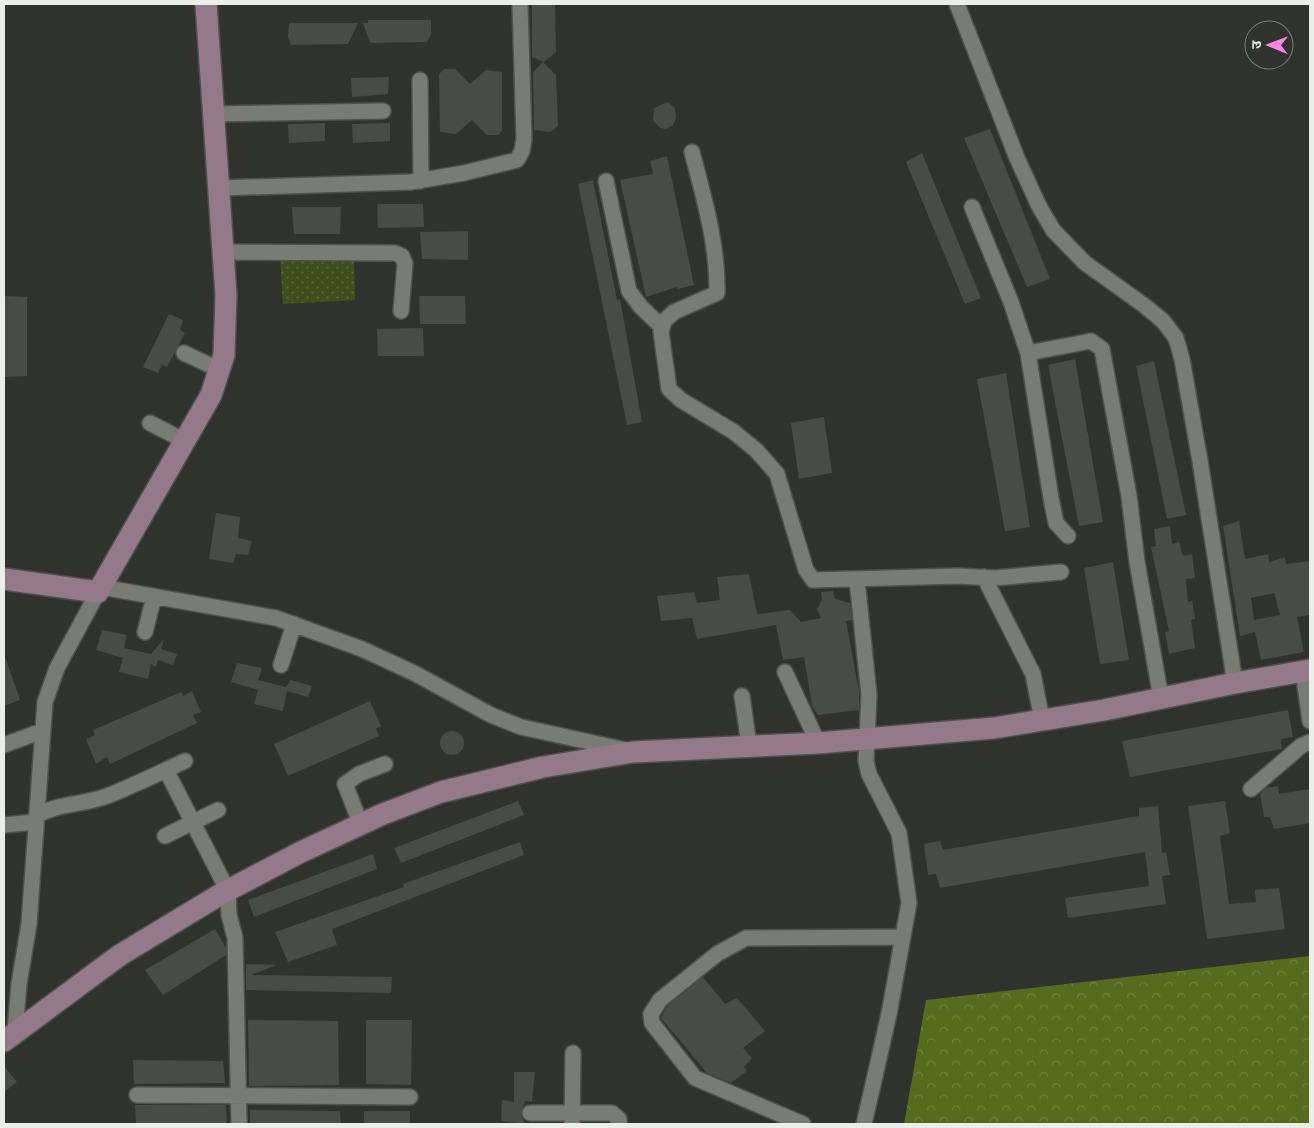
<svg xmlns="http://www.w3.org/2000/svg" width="1314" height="1128" viewBox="0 0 1314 1128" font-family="Montserrat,'Noto Sans Devanagari',sans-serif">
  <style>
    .forest { fill: url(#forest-crowns) }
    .park { fill: url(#park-dots) }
    .building { fill: #494b46; fill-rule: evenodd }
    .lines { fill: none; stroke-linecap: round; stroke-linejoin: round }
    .street-casing { stroke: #4f514c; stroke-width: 18 }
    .secondary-casing { stroke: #4f514c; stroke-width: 24 }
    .street { stroke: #797b75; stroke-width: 15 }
    .secondary { stroke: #94798b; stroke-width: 21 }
  </style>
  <defs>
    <pattern id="forest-crowns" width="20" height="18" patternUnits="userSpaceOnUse" patternTransform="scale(1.25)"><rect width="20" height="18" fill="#576b1f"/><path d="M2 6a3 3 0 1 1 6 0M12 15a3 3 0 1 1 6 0" fill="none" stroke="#6f8040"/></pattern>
    <pattern id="park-dots" width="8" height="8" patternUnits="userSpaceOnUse" patternTransform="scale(1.25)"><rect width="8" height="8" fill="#404e1c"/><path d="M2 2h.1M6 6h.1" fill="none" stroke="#5c683d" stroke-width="1.8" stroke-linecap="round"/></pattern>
  </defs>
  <rect width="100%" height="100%" fill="#30322d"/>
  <path class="forest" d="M1310 956V1124H904L926 1000Z"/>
  <path class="park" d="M280 259H354L355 300 283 304Z"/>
  <path class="building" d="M532 4H555L556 52 544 62 532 57Z
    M368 20H431V34L427 42 370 43 363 23H368Z
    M289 23H358L348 44 291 45 288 37Z
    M543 62 556 75 558 126 550 132 534 130 533 72Z
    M444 69H455L470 84 486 70 502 72V131L498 135H487L472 120 456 134 440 132 439 74Z
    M389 77 388 94 352 97 351 78Z
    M668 102 675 108 676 118 673 125 666 129 660 128 653 120 654 108Z
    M325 123V141L289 143 288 124Z
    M390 123V141L353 143 352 124Z
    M990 129 1050 279 1027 287 964 138Z
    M922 153 981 298 965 304 906 162Z
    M667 156 694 285 677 289V287L646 297 620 180 653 174 650 161Z
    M593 180 617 300 620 299 642 422 627 425 578 184Z
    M377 204H423L424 227 378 228Z
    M292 207H341L340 234H294Z
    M468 231V260L422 259 420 232Z
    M4 296 27 297V376L4 377Z
    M419 296H465L466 324H420Z
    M169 314 183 320 180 330 185 333 167 367 162 365 158 373 143 367Z
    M423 328 424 356H378L377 329Z
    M1075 359 1103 522 1079 526 1048 365Z
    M1154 361 1186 515 1167 519 1136 366Z
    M1006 373 1030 527 1005 531 977 379Z
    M824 417 832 473 799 479 791 423Z
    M216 513 240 517 238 538 252 541 248 555 236 554 233 563 209 559Z
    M1239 521 1245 559 1268 554 1269 562 1285 557 1286 564 1310 561V615L1297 617 1304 652 1261 660 1255 632 1240 636 1223 526ZM1274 593 1280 615 1254 620 1251 598Z
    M1170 526 1172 544 1179 542 1183 556 1192 554 1195 578 1186 579 1188 602 1192 601 1195 619 1191 620 1195 648 1169 654 1165 632 1169 631 1151 547 1156 546 1154 529Z
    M1113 562 1129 660 1100 664 1084 568Z
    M749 574 757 614 790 610 801 622 821 618 817 609 822 600 821 592 833 591 835 599 850 603 852 620 846 621 859 691V710L818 715 812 706 804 657 783 660 776 625 697 639 692 618 661 621 657 596 694 592 697 603 720 600 717 577Z
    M102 630 127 635 124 648 151 654 164 639 161 649 177 654 173 665 158 660 156 667 151 664 148 679 119 672 123 658 96 650Z
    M4 659H6L20 700 4 706Z
    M237 663 262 668 258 680 286 687 291 680 312 686 308 697 287 691 283 711 254 704 258 690 231 682Z
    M192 691 201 712 193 715 197 723 110 764 107 757 96 764 86 739 95 735 93 730 181 692 183 696Z
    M370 701 381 726 376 729 379 736 288 776 274 744Z
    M1288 710 1293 737 1281 739 1282 749 1130 777 1122 741Z
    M440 743a12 12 0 1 1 24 0a12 12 0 1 1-24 0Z
    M1278 786 1279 794 1310 789V823L1274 829 1270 817H1264L1260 794 1266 788Z
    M518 801 524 815 401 863 394 848Z
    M1225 801 1230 833 1220 836 1229 904 1256 902 1255 890 1279 888 1285 929 1207 939 1188 806Z
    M1158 806 1162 853 1166 852 1170 875 1162 876 1166 904 1068 918 1065 898 1149 886 1145 852 940 888 936 874 928 875 924 844 940 841 943 850 1139 816V808Z
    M520 842 524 855 332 929 337 945 288 962 275 932 404 887 403 884Z
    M373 854 377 869 254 917 248 900Z
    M215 929 226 948V955L163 995 145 970Z
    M246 964 277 965 251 975 392 977 391 993 246 990Z
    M703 977 725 1004 737 998 765 1031 743 1048 752 1058 744 1067 747 1071 731 1083 707 1073 661 1018 667 1006Z
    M248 1020 338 1021 339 1085 249 1086Z
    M366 1020H412L411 1085 366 1084Z
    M133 1060 223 1061 225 1083 134 1084Z
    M4 1066 17 1082 4 1092Z
    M514 1072H535L532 1102 525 1101 521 1113 525 1124 501 1121 502 1100 514 1102Z
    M135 1105H226L227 1124H136Z
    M250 1110 340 1111 341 1124H250Z
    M364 1111H410V1124H364Z"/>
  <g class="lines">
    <g class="street-casing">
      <path id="street" d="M957 4 1017 158 1039 206 1053 230 1085 263 1145 306 1163 321 1176 338 1182 359 1200 461 1235 683
        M420 80 421 181
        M214 114 383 111
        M692 152C704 198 718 246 717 293L674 312 664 321 661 332 669 389 681 400 734 432 757 451 777 474 806 570 813 580 958 576 995 578 1061 572
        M606 181 629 291 641 307 662 327
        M219 188 411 182 464 173 517 160 522 151 524 139 520 4
        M972 207 1011 302 1028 353 1091 341 1102 349 1129 496 1137 562 1161 698
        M223 252 395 253 402 256 405 264 401 311
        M184 353 220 370
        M1028 353 1051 498 1056 523 1068 536
        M150 423 185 441
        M984 577 1033 674 1042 720
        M857 580 869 695 866 761 869 774 899 833 909 903 889 1014 864 1124
        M101 587 276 618 362 649 414 673 491 715 521 727 626 750
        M145 632 154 597
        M281 665 294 624
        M1303 671 1310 721
        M785 672 818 743
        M742 696 749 745
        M4 745 42 731
        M166 770 228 891 229 915 235 938 239 1124
        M1251 789 1301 746 1310 742
        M36 816C58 803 83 805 107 796 133 786 159 773 185 761
        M4 825 35 822
        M361 825 345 784 359 774 385 764
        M165 836 218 810
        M15 1032 19 984 29 924 45 702 57 668 98 592
        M137 1095 410 1097
        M530 1113H612L619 1119V1124
        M572 1124 573 1053
        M803 1124 695 1078 652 1023 651 1014 660 1000 717 954 746 938 902 937"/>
    </g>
    <g class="secondary-casing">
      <path id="secondary" d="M4 579 98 592 211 395 224 355 226 295 206 4
        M4 1041 120 955 221 894 301 852 383 814 441 792 543 767 633 752 818 743 994 728 1104 710 1235 683 1310 670"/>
    </g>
    <use href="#street" class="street"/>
    <use href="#secondary" class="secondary"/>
  </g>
  <rect width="1314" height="1128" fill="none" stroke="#eceeea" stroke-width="10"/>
  <g transform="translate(1269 45) rotate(271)"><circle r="24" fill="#30322d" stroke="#7b7d79"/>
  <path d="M0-4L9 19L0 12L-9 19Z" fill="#fc86e3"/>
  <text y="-8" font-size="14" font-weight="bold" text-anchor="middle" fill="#eceeea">उ</text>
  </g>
</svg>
